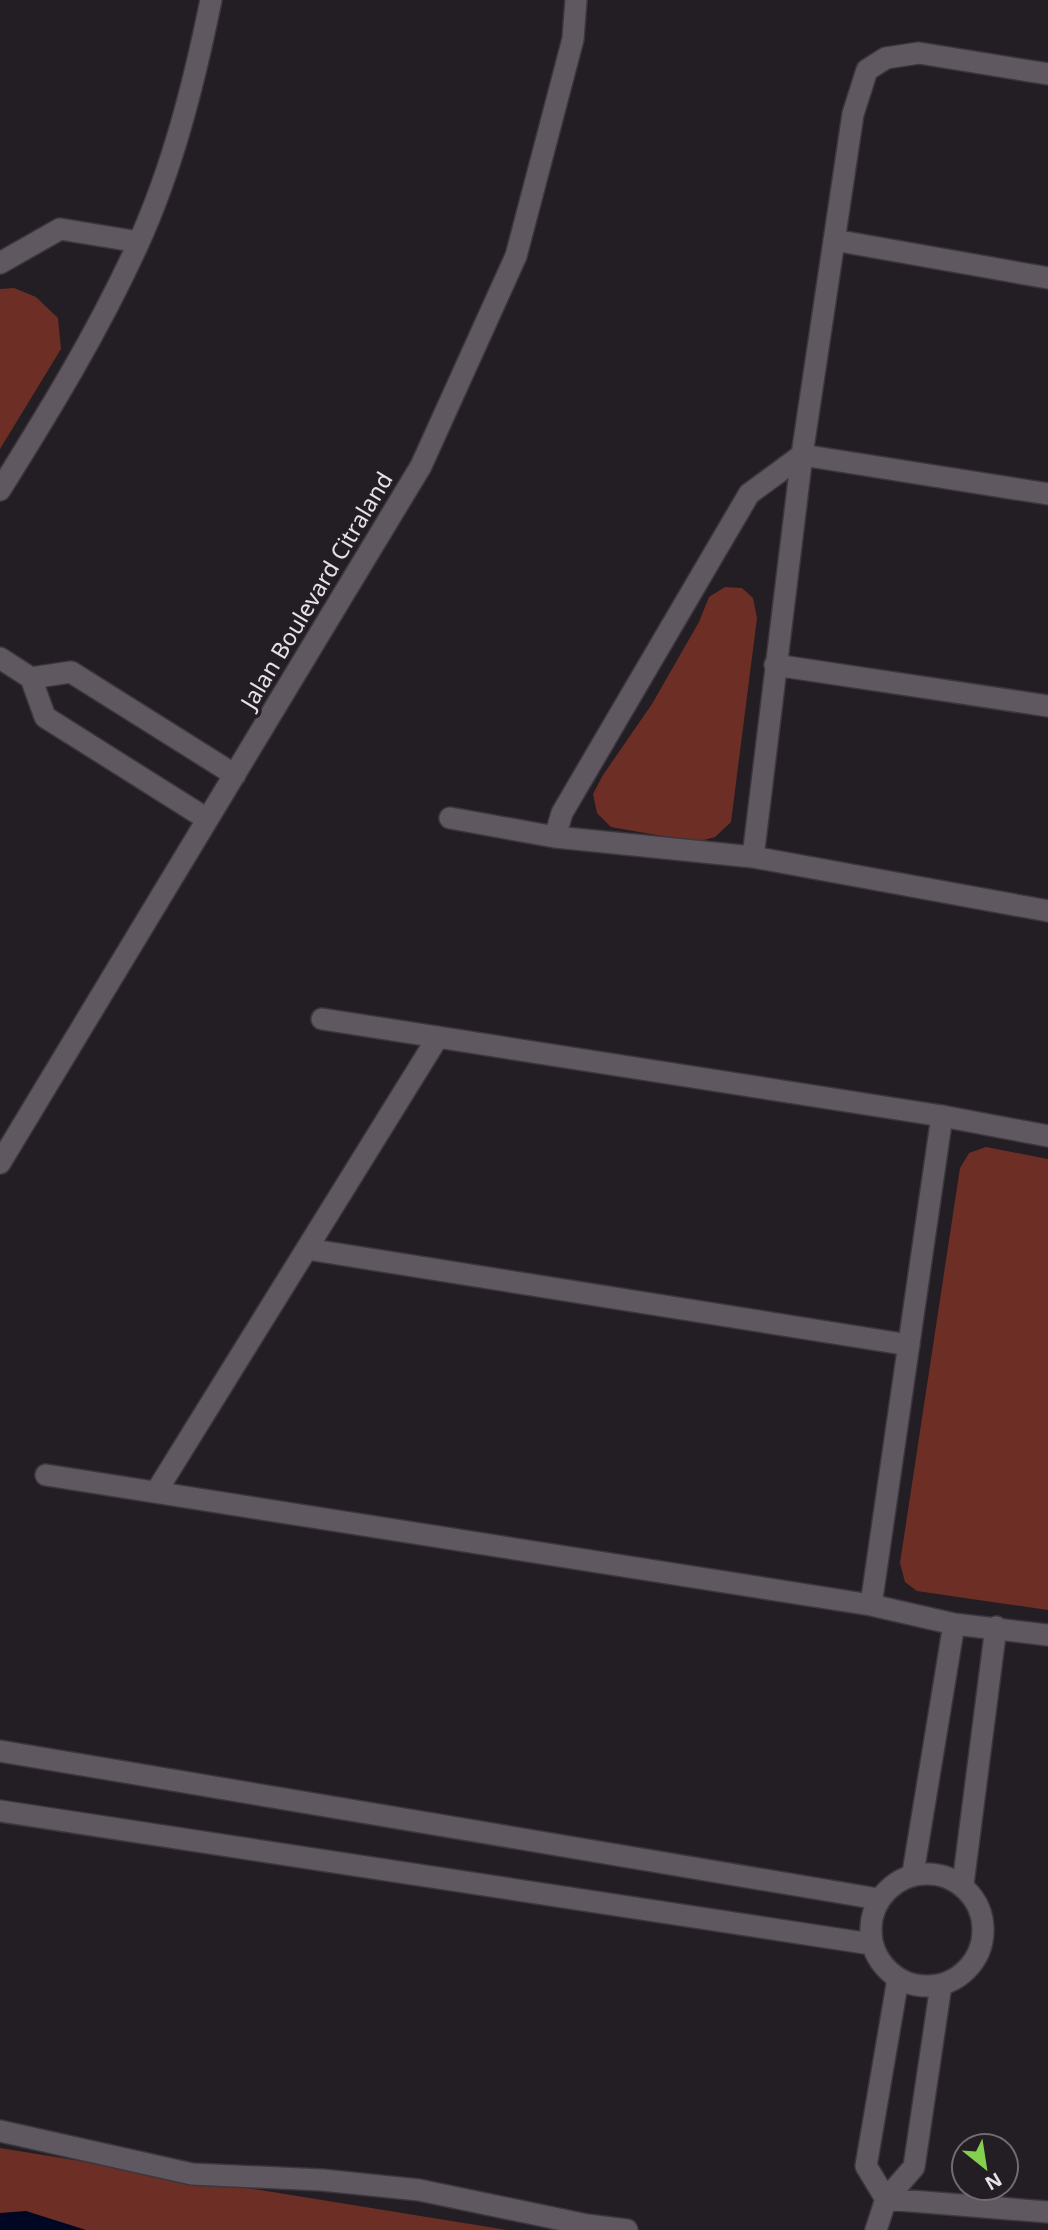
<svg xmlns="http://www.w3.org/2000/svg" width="1048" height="2230" viewBox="0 0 1048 2230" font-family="'Noto Sans',sans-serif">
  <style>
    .green { fill: #6d2f25 }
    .water { fill: #000722 }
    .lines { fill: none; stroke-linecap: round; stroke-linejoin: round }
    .minor-casing { stroke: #3c373d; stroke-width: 24 }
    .minor { stroke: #605861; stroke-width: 21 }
    .labels { text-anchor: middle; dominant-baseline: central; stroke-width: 7; stroke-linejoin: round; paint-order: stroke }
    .street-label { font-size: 23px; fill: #e5e1e6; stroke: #231d24 }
  </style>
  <rect width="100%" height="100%" fill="#231d24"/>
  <path class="green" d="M14 288 36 297 58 318 61 349 0 449V289Z
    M725 587 742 588 753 598 757 618 731 822 715 837 696 842 611 827 597 813 593 794 603 775 652 704 699 622 709 597Z
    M986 1147 1048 1159V1610L917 1591 905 1582 900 1563 960 1168 969 1153Z
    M0 2148 507 2230H0Z"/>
  <path class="water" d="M26 2211 86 2230H0V2213Z"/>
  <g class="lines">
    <g class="minor-casing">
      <path id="minor" d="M834 240 1048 278
        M0 263 60 229 139 242
        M0 490C50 410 99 330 138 244 173 167 194 83 211 0
        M0 658 31 678 45 717 207 819
        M775 665 1048 706
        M31 678 71 672 235 775
        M450 818 555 837 753 857 1048 911
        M555 837 562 813 749 494 802 455 1048 494
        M753 857 802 455 853 114 867 70 886 58 919 53 1048 74
        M322 1019 942 1116 1048 1136
        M0 1163 421 466 516 256 573 39 576 0
        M307 1249 909 1345
        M46 1475 871 1605 954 1624 1048 1635
        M156 1492 438 1037
        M871 1605 942 1116
        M0 1751 878 1899
        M0 1811 871 1944
        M913 1873 954 1624
        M871 1930a56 56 0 1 1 112 0a56 56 0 1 1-112 0Z
        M963 1884 996 1627
        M0 2131 192 2174 322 2180 419 2190 587 2225 627 2230
        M886 2199 866 2166 898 1979
        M886 2199 1048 2212
        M876 2230 886 2199 914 2167 941 1985"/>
    </g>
    <use href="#minor" class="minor"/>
  </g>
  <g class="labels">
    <g class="street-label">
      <text transform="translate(316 590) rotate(-59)">Jalan Boulevard Citraland</text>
    </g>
  </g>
  <g transform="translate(985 2167) rotate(150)"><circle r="33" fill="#231d24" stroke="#716b72" stroke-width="2"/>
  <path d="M0-5L12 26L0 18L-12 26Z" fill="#84cf4d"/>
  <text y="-10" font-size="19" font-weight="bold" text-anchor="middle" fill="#e5e1e6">N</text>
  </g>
</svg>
